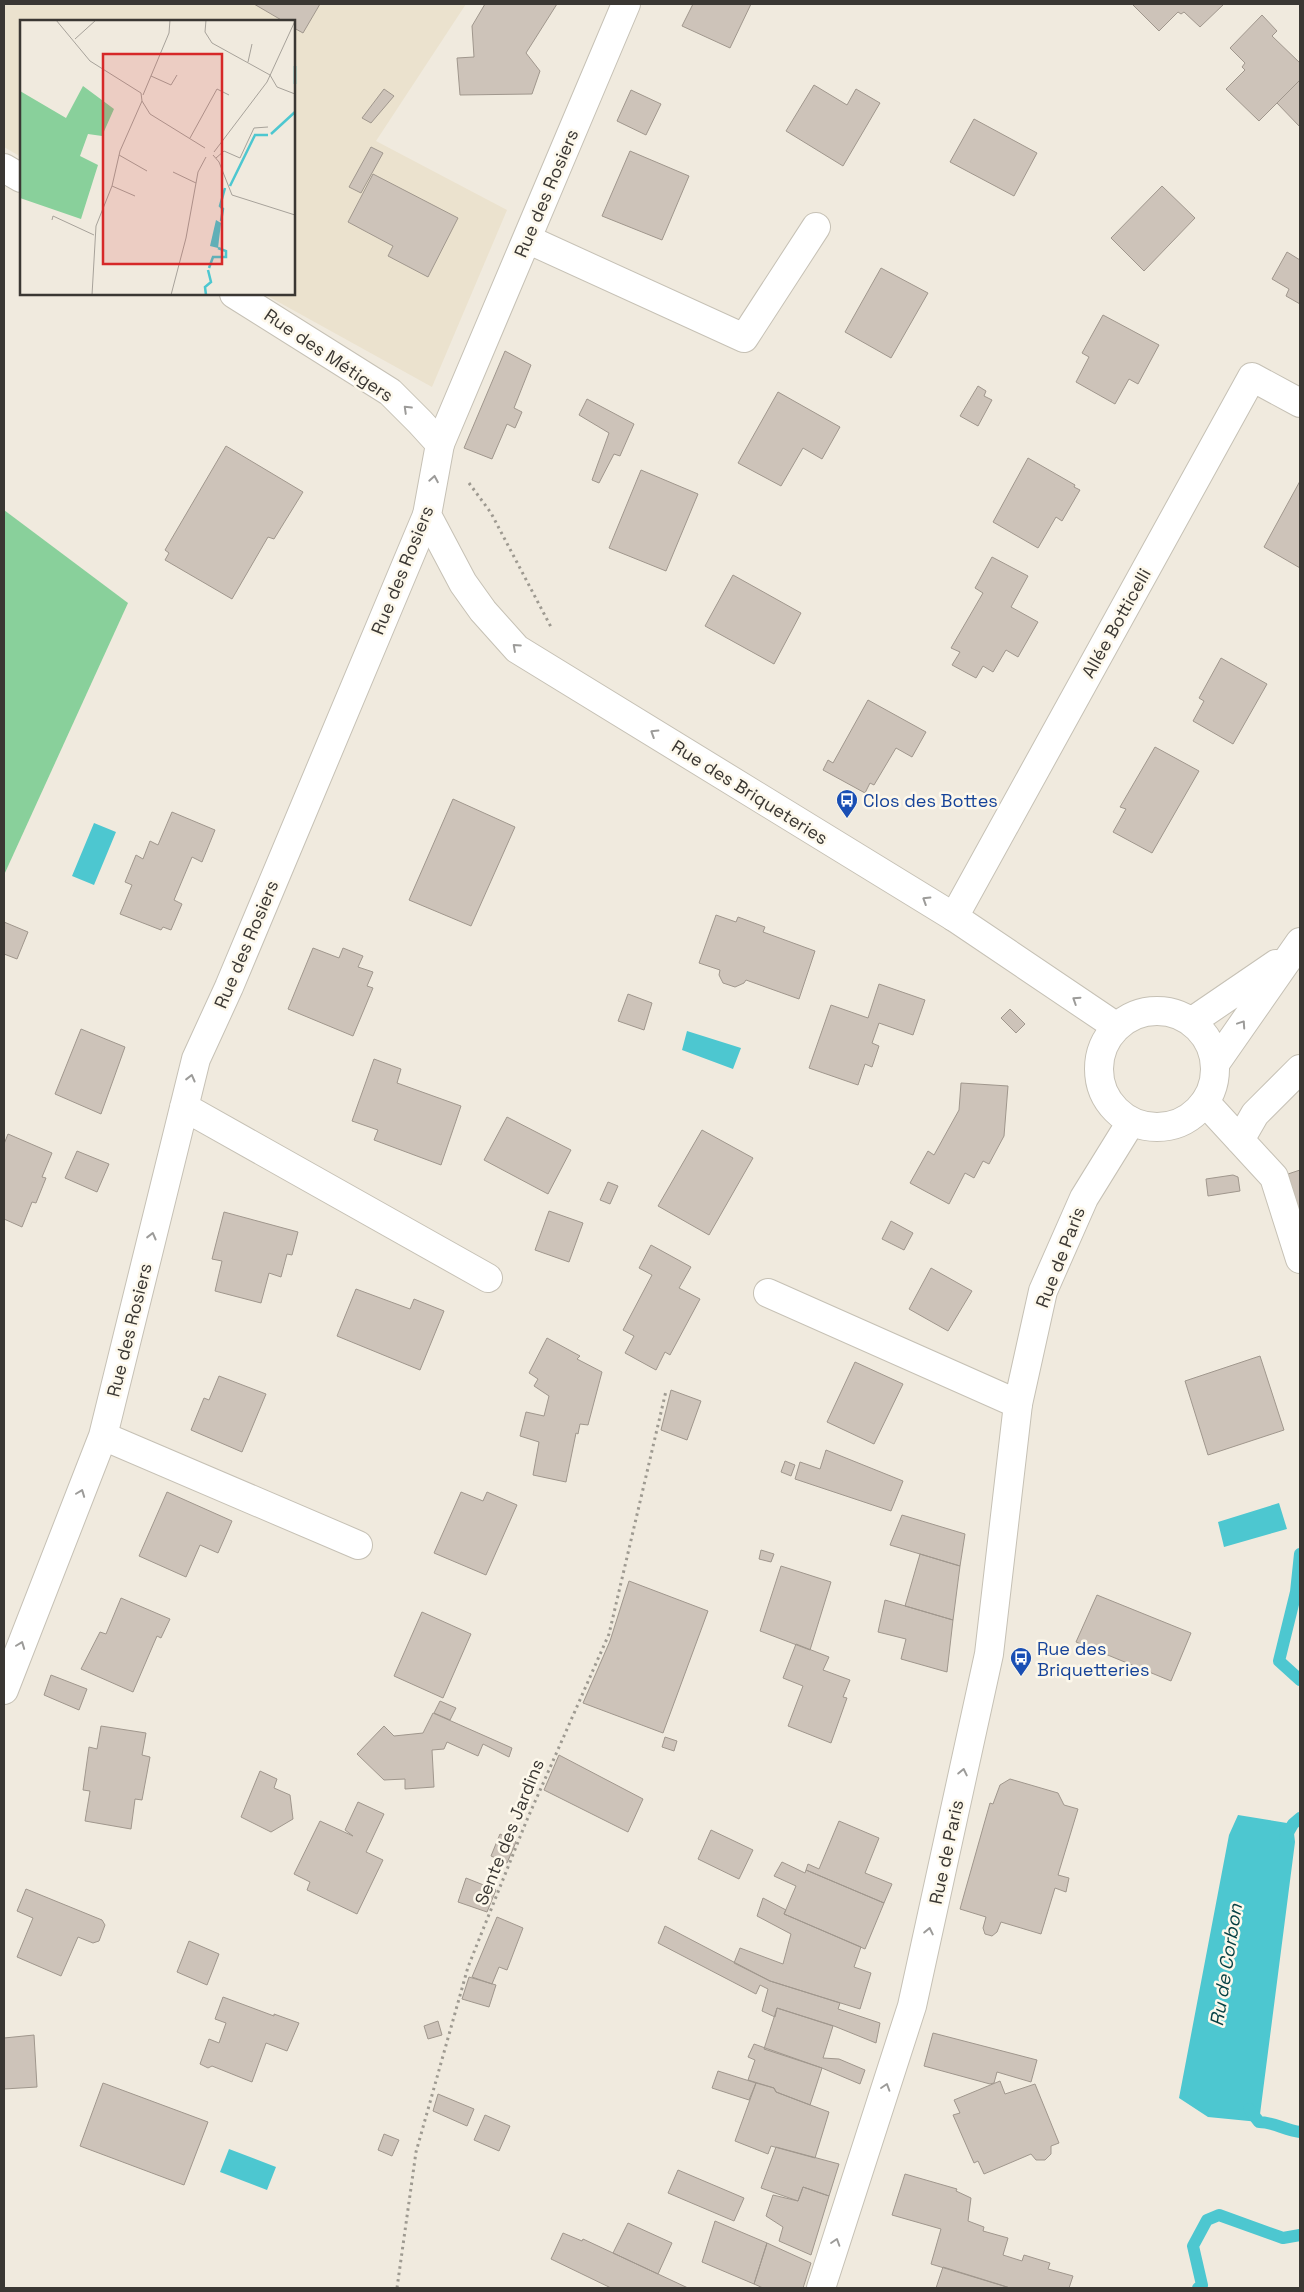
<svg xmlns="http://www.w3.org/2000/svg" width="1304" height="2292" viewBox="0 0 1304 2292" font-family="'Space Grotesk',sans-serif">
  <style>
    .built { fill: #ebe2ce }
    .green { fill: #89d09b }
    .water { fill: #4dc7d0 }
    .lines { fill: none; stroke-linecap: round; stroke-linejoin: round }
    .stream { stroke: #4dc7d0; stroke-width: 12 }
    .building { fill: #cdc3b9; stroke: #a0978d }
    .minor-casing { stroke: #c6c1b5; stroke-width: 30 }
    .major-casing { stroke: #c6c1b5; stroke-width: 30 }
    .path { stroke: #9e9a91; stroke-width: 3; stroke-dasharray: 2.5 4; stroke-linecap: butt }
    .minor { stroke: #fff; stroke-width: 28 }
    .major { stroke: #fff; stroke-width: 28 }
    .oneway { stroke: #9c9b99 }
    .labels { text-anchor: middle; dominant-baseline: central; stroke-width: 5; stroke-linejoin: round; paint-order: stroke }
    .street-label { font-size: 18px; fill: #3a3733; stroke: #fdf8eb }
    .transit-label { font-size: 18px; fill: #164399; stroke: #fdf8eb; text-anchor: start }
    .water-label { font-size: 19px; font-style: italic; fill: #033f42; stroke: #fdf8eb }
    .inset-river { fill: none; stroke: #4dc7d0; stroke-width: 2.5 }
    .inset-road { fill: none; stroke: #a7a29a; stroke-width: 1 }
    .view { fill: #d62828; fill-opacity: 0.15; stroke: #d62828; stroke-width: 2.5 }
    .inset-edge { fill: none; stroke: #3a3733; stroke-width: 2.5 }
  </style>
  <rect width="100%" height="100%" fill="#f0eade"/>
  <path class="built" d="M4 4H466L376 141 507 210 432 387 264 294H294V21H21V157L4 147Z"/>
  <path class="green" d="M4 510 128 603 4 875Z"/>
  <path class="water" d="M94 823 116 832 94 885 72 876Z
    M687 1031 741 1048 733 1069 682 1050Z
    M1279 1503 1287 1529 1224 1547 1218 1522Z
    M1238 1815 1293 1824 1295 1842 1259 2122 1208 2117 1179 2098 1229 1835Z
    M229 2149 276 2167 267 2190 220 2172Z"/>
  <g class="lines">
    <path class="stream" d="M1300 1554 1296 1592 1279 1661 1300 1680
      M1285 1838 1293 1824 1300 1818
      M1249 2109 1259 2122C1273 2122 1285 2130 1300 2132
      M1198 2288 1202 2285 1193 2246 1207 2220 1219 2215 1283 2238 1300 2235"/>
  </g>
  <path class="building" d="M254 4H320L303 33 294 28V21H283Z
    M485 4H557L526 53 540 71 532 94 460 95 457 58 474 57 472 26Z
    M693 4H751L730 48 682 26Z
    M1132 4H1224L1200 27 1184 12 1181 14 1178 12 1159 31Z
    M1262 15 1277 31 1272 36 1300 63V80L1259 121 1226 89 1245 70 1242 67 1245 63 1230 48Z
    M1300 80V127L1277 103Z
    M814 85 847 105 856 89 880 103 843 166 786 131Z
    M384 89 394 96 371 123 362 118Z
    M631 90 661 104 646 135 617 121Z
    M974 119 1037 153 1014 196 950 162Z
    M371 147 383 153 361 193 349 187Z
    M630 151 689 176 662 240 602 216Z
    M373 174 458 218 428 277 388 256 393 246 348 222Z
    M1162 186 1195 218 1144 271 1111 238Z
    M1287 252 1300 260V304L1286 296 1289 289 1272 279Z
    M881 268 928 293 891 358 845 332Z
    M1103 315 1159 345 1138 384 1129 379 1115 404 1076 382 1089 357 1082 353Z
    M505 351 531 365 514 408 522 412 515 428 507 424 492 459 464 448Z
    M978 386 986 391 984 396 992 400 978 426 960 416Z
    M778 392 840 427 822 459 803 448 781 486 738 463Z
    M587 399 634 424 620 456 614 454 599 483 592 480 609 433 579 415Z
    M226 446 303 492 274 539 268 537 232 599 165 560 169 553 165 550Z
    M1028 458 1075 485 1074 487 1080 490 1062 521 1056 517 1038 548 993 522Z
    M641 470 698 494 666 571 609 548Z
    M1300 481V568L1264 547Z
    M992 557 1028 576 1011 607 1038 622 1018 657 1006 650 993 672 983 666 976 678 952 665 960 652 951 648 983 593 975 588Z
    M733 575 801 613 774 664 705 626Z
    M1221 658 1267 684 1233 744 1193 721 1204 701 1199 698Z
    M868 700 926 732 912 757 896 748 874 785 870 783 865 793 823 770 828 760 833 763Z
    M1155 747 1199 771 1152 853 1113 832 1126 809 1120 807Z
    M453 799 515 827 471 926 409 900Z
    M172 812 215 830 202 862 192 857 174 900 182 904 171 930 163 927 161 930 120 914 132 885 125 882 136 855 143 859 150 841 158 845Z
    M716 915 736 922 738 917 765 927 763 932 815 951 799 999 746 980 744 983 735 987 723 983 719 975 720 970 699 963Z
    M4 922 28 932 17 959 4 954Z
    M313 948 339 958 343 948 363 956 358 967 373 972 367 986 373 988 353 1036 288 1009Z
    M879 984 925 1000 913 1035 879 1023 872 1043 879 1046 872 1067 865 1064 858 1085 809 1068 831 1005 868 1018Z
    M628 994 652 1003 644 1030 618 1021Z
    M1010 1009 1025 1024 1016 1033 1001 1018Z
    M81 1029 125 1047 101 1114 55 1094Z
    M374 1059 401 1069 397 1083 461 1106 441 1165 374 1140 378 1130 352 1121Z
    M961 1083 1008 1086 1004 1136 989 1164 983 1161 974 1178 965 1173 949 1204 910 1183 928 1151 934 1155 959 1110Z
    M507 1117 571 1150 548 1194 484 1160Z
    M702 1130 753 1158 709 1235 658 1206Z
    M8 1134 52 1153 42 1177 46 1178 36 1203 32 1202 22 1227 4 1219V1144Z
    M77 1151 109 1164 97 1192 65 1178Z
    M1300 1170V1207L1297 1208 1288 1174Z
    M1233 1175 1238 1177 1240 1191 1208 1196 1206 1179Z
    M608 1182 618 1186 610 1204 600 1200Z
    M549 1211 583 1223 569 1262 535 1250Z
    M224 1212 298 1232 292 1255 287 1254 281 1277 269 1273 261 1303 215 1291 222 1261 212 1259Z
    M891 1221 913 1233 904 1250 882 1239Z
    M651 1245 691 1267 679 1288 700 1299 670 1355 665 1352 656 1370 625 1353 634 1336 623 1330 652 1275 639 1268Z
    M931 1268 972 1291 948 1331 909 1309Z
    M356 1289 410 1309 414 1299 444 1311 420 1370 337 1336Z
    M547 1338 580 1356 577 1359 602 1372 588 1425 580 1424 578 1434 576 1433 566 1482 533 1475 539 1442 520 1436 526 1412 544 1416 549 1396 534 1386 538 1379 529 1373Z
    M1260 1356 1284 1430 1208 1455 1185 1381Z
    M855 1362 903 1384 874 1444 827 1422Z
    M219 1376 266 1394 242 1452 191 1430 204 1398 209 1400Z
    M671 1390 701 1401 687 1440 661 1430Z
    M826 1450 903 1481 891 1511 795 1479 800 1462 820 1469Z
    M785 1461 795 1465 791 1476 781 1472Z
    M167 1492 232 1521 218 1553 200 1545 186 1577 139 1556Z
    M461 1492 483 1501 487 1492 517 1505 486 1575 434 1553Z
    M902 1515 965 1534 960 1566 890 1545Z
    M761 1550 774 1554 771 1562 759 1559Z
    M920 1554 960 1566 953 1620 905 1606Z
    M781 1566 831 1582 810 1650 760 1631Z
    M629 1581 708 1611 663 1733 583 1703 610 1641Z
    M1097 1595 1191 1633 1171 1681 1076 1642Z
    M121 1598 170 1619 161 1638 157 1636 133 1692 81 1669 100 1632 106 1634Z
    M885 1600 953 1620 947 1672 901 1659 906 1639 878 1632Z
    M422 1612 471 1634 443 1698 394 1676Z
    M796 1644 829 1657 823 1670 850 1680 843 1697 847 1698 831 1743 788 1726 803 1686 783 1678Z
    M51 1675 87 1689 79 1710 44 1695Z
    M440 1701 456 1708 450 1720 434 1713Z
    M433 1713 512 1748 509 1757 483 1744 478 1756 447 1742 444 1749 432 1750 434 1787 405 1789V1779L384 1780 357 1754 384 1726 394 1736 423 1733Z
    M101 1726 146 1733 142 1755 150 1757 142 1800 135 1799 131 1829 85 1821 90 1791 83 1790 89 1747 97 1749Z
    M665 1737 677 1741 674 1751 662 1747Z
    M559 1755 643 1799 628 1832 544 1790Z
    M260 1771 277 1779 274 1788 290 1795 293 1819 271 1832 241 1817Z
    M1010 1779 1058 1793 1064 1805 1078 1809 1058 1875 1069 1878 1066 1892 1055 1888 1041 1934 1001 1922 997 1932 992 1936 985 1934 983 1928 986 1917 960 1909 990 1803 993 1804 1000 1785Z
    M358 1802 384 1814 366 1852 383 1860 357 1914 307 1890 310 1882 294 1874 320 1821 353 1836 345 1830Z
    M839 1821 879 1838 865 1873 892 1884 884 1903 806 1870 808 1864 819 1869Z
    M711 1830 753 1850 739 1879 698 1859Z
    M500 1834 516 1842 507 1863 491 1856Z
    M782 1862 805 1873 806 1870 884 1903 865 1949 784 1914 796 1886 774 1876Z
    M466 1878 496 1890 487 1912 458 1902Z
    M26 1889 102 1920 105 1925 99 1941 93 1943 78 1937 61 1976 17 1957 33 1918 17 1911Z
    M763 1898 786 1910 784 1914 861 1947 854 1967 871 1973 860 2009 770 1981 734 1963 740 1948 783 1964 791 1934 757 1916Z
    M497 1917 523 1928 507 1970 499 1967 492 1984 472 1977Z
    M665 1926 770 1981 840 2003 838 2009 880 2023 876 2043 834 2026 777 2008 775 2017 762 2011 768 1989 760 1985 756 1994 658 1943Z
    M189 1941 219 1954 207 1985 177 1972Z
    M469 1977 496 1985 489 2007 462 1999Z
    M223 1997 274 2016V2014L299 2023 287 2051 266 2043 252 2082 212 2066 208 2068 200 2064 209 2039 219 2043 226 2023 215 2019Z
    M777 2008 833 2026 823 2058 839 2059 865 2070 860 2084 822 2068 764 2049Z
    M438 2021 442 2035 428 2039 424 2026Z
    M933 2033 1037 2060 1031 2082 997 2072 994 2083 990 2084 924 2066Z
    M34 2035 37 2087 4 2089V2038Z
    M754 2044 822 2068 810 2105 776 2092 774 2088 748 2080 755 2060 748 2057Z
    M718 2071 756 2083 749 2100 712 2088Z
    M1000 2081 1005 2094 1035 2084 1059 2143 1051 2146V2154L1045 2160H1036L1031 2154 984 2174 978 2161 974 2163 953 2115 960 2113 954 2100Z
    M103 2083 208 2122 184 2185 80 2146Z
    M756 2083 774 2088 776 2092 829 2112 815 2158 771 2146 768 2154 735 2141Z
    M438 2094 474 2109 467 2126 433 2111Z
    M485 2115 510 2126 499 2151 474 2140Z
    M384 2134 399 2140 392 2156 378 2150Z
    M776 2147 839 2164 829 2196 803 2187 798 2201 761 2188Z
    M678 2170 744 2198 734 2221 668 2193Z
    M905 2174 957 2189 956 2191 971 2198 968 2221 984 2227 983 2231 1008 2238 1003 2255 1022 2261 1024 2255 1050 2263 1048 2269 1073 2276 1069 2288H1010L931 2264 941 2229 892 2215Z
    M803 2187 829 2196 811 2255 779 2241 783 2227 766 2216 773 2195 798 2201Z
    M715 2221 767 2243 754 2284 702 2262Z
    M628 2223 672 2243 658 2274 613 2253Z
    M563 2233 582 2241 583 2239 688 2288H611L551 2259Z
    M767 2243 811 2263 803 2288H763L754 2284Z
    M943 2267 1001 2285 1010 2288H936Z"/>
  <g class="lines">
    <g class="minor-casing">
      <path id="minor" d="M527 239 744 338 816 227
        M440 444 626 4
        M954 917 1252 377 1300 403
        M1205 1102 1274 1177 1300 1259
        M184 1107 488 1278
        M1240 1140 1255 1114 1300 1069
        M768 1293 1018 1404
        M103 1436 358 1545
        M4 1690 103 1436 196 1059 229 987 427 515"/>
    </g>
    <g class="major-casing">
      <path id="major" d="M4 168 21 178
        M234 294 390 392 420 422 440 444 427 515 463 583 483 611 517 649 954 917 1117 1027
        M1099 1069a58 58 0 1 1 116 0a58 58 0 1 1-116 0Z
        M1191 1022 1276 964
        M1215 1064 1300 942
        M821 2288 912 2006 989 1654 1018 1404 1043 1291 1084 1198 1131 1122"/>
    </g>
    <path class="path" d="M469 483 491 513 551 627
      M397 2288 416 2152 468 1967 526 1822 609 1634 666 1391"/>
    <use href="#minor" class="minor"/>
    <use href="#major" class="major"/>
  </g>
  <defs><path id="oneway-chevron" d="M-2-3.5L2.5 0L-2 3.5" fill="none" stroke-width="1.6" stroke-linecap="round" stroke-linejoin="round" transform="scale(1.25)"/></defs>
  <g class="oneway">
    <use href="#oneway-chevron" transform="translate(407 409) rotate(-136)"/>
    <use href="#oneway-chevron" transform="translate(434 479) rotate(-80)"/>
    <use href="#oneway-chevron" transform="translate(516 647) rotate(-138)"/>
    <use href="#oneway-chevron" transform="translate(654 733) rotate(-148)"/>
    <use href="#oneway-chevron" transform="translate(926 900) rotate(-148)"/>
    <use href="#oneway-chevron" transform="translate(1076 1000) rotate(-147)"/>
    <use href="#oneway-chevron" transform="translate(1242 1024) rotate(-56)"/>
    <use href="#oneway-chevron" transform="translate(191 1078) rotate(-76)"/>
    <use href="#oneway-chevron" transform="translate(152 1236) rotate(-76)"/>
    <use href="#oneway-chevron" transform="translate(81 1493) rotate(-69)"/>
    <use href="#oneway-chevron" transform="translate(21 1645) rotate(-69)"/>
    <use href="#oneway-chevron" transform="translate(963 1772) rotate(-78)"/>
    <use href="#oneway-chevron" transform="translate(929 1931) rotate(-78)"/>
    <use href="#oneway-chevron" transform="translate(886 2087) rotate(-72)"/>
    <use href="#oneway-chevron" transform="translate(836 2242) rotate(-72)"/>
  </g>
  <defs>
    <g id="bus-pin" transform="scale(1.125)"><path d="M0 17L-7.5 6A9.5 9.5 0 1 1 7.5 6Z" fill="#1a4fb4" stroke="#fdf8eb"/><path d="M-5-6H5V4H4V6H2V4H-2V6H-4V4H-5ZM-3.5-4V0h7V-4ZM-3.5 1.2v1.5H-2V1.2ZM2 1.2v1.5H3.5V1.2Z" fill="#fff"/></g>
  </defs>
  <g fill-rule="evenodd">
    <use href="#bus-pin" x="847" y="800"/>
    <use href="#bus-pin" x="1021" y="1658"/>
  </g>
  <g class="labels">
    <g class="street-label">
      <text transform="translate(546 193) rotate(-67)">Rue des Rosiers</text>
      <text transform="translate(329 355) rotate(34)">Rue des Métigers</text>
      <text transform="translate(402 570) rotate(-68)">Rue des Rosiers</text>
      <text transform="translate(1116 623) rotate(-61)">Allée Botticelli</text>
      <text transform="translate(750 792) rotate(32)">Rue des Briqueteries</text>
      <text transform="translate(246 944) rotate(-67)">Rue des Rosiers</text>
      <text transform="translate(1060 1257) rotate(-69)">Rue de Paris</text>
      <text transform="translate(129 1330) rotate(-76)">Rue des Rosiers</text>
      <text transform="translate(509 1832) rotate(-68)">Sente des Jardins</text>
      <text transform="translate(946 1852) rotate(-78)">Rue de Paris</text>
    </g>
    <g class="transit-label">
      <text x="863" y="800">Clos des Bottes</text>
      <text x="1037" y="1648">Rue des<tspan x="1037" dy="21">Briquetteries</tspan></text>
    </g>
    <g class="water-label">
      <text transform="translate(1226 1965) rotate(-81)">Ru de Corbon</text>
    </g>
  </g>
  <g transform="translate(20 20)">
    <rect width="275" height="275" fill="#f0eade"/>
    <path d="M63 66 94 89 82 116 68 114 60 136 78 145 61 199 0 178V71L46 98Z" fill="#89d09b"/>
    <path d="M196 200 201 203 198 228 190 226Z" fill="#4dc7d0"/>
    <path class="inset-river" d="M275 46V64M251 114 275 92M210 166 235 115H248M201 201 203 189 200 186 205 168M189 248 193 237H206V231L198 228M186 275 185 267 191 262 188 250"/>
    <path class="inset-road" d="M36 0 70 41 121 73 122 81 130 94 185 128M186 0 185 12 192 23 250 55 257 67 275 74M55 19 76 0M228 42 232 24M131 56 151 65 157 55M123 75 149 13 150 0M170 118 197 69 209 75M194 132 247 62 275 1M99 135 127 151M193 135 199 142 212 175 275 195M196 138 204 131 220 138 234 108 248 107M153 152 176 163M92 166 115 176M32 200 33 196 74 215M72 275 76 206 92 166 100 131 122 81M151 275 166 218 178 152 186 137"/>
    <path class="view" d="M83 34H202V244H83Z"/>
    <rect width="275" height="275" class="inset-edge"/>
  </g>
  <rect width="1304" height="2292" fill="none" stroke="#3a3733" stroke-width="10"/>
</svg>
